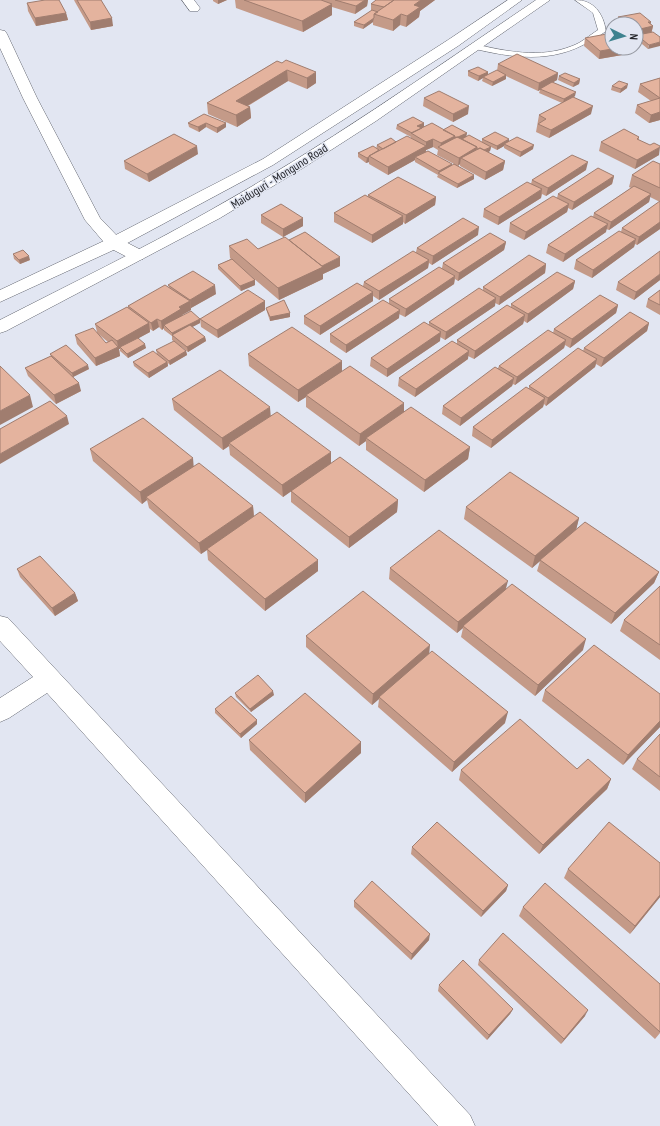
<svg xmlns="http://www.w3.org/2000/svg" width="660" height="1126" viewBox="0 0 660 1126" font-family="'PT Sans Narrow',sans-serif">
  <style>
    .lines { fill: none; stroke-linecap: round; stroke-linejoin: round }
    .service-casing { stroke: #636670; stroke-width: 1 }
    .minor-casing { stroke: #636670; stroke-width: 1 }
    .tertiary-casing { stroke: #636670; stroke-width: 1 }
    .primary-casing { stroke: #636670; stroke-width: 1 }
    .service { fill: #fff; fill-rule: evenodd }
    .minor { fill: #fff; fill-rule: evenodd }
    .tertiary { fill: #fff; fill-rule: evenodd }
    .primary { fill: #fff; fill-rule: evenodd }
    .wall { fill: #c49a88; fill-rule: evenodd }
    .shaded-wall { fill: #a07d6f }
    .building { fill: #e4b39e; stroke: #a07d6f }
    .labels { text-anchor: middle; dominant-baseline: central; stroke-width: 3; stroke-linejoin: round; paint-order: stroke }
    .far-street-label { font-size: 12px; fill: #25262b; stroke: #e2e6f2 }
  </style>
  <rect width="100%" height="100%" fill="#e2e6f2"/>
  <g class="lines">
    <g class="service-casing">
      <path id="service" d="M575 0C594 0 603 13 606 31 601 35 595 38 590 41 553 64 512 58 471 48L470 46 474 44C505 51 540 59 572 46 581 43 590 35 598 30L593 13Z"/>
    </g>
    <g class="minor-casing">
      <path id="minor" d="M182 0H194L200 8 198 11H190Z
        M0 616 8 618 470 1115 475 1126H438L47 693 9 718 0 722V698L33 677 0 641Z"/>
    </g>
    <g class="tertiary-casing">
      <path id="tertiary" d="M0 30 5 31 7 34 37 98 100 218 120 239 143 251 145 255 143 259 137 260 131 259 108 247 85 220 23 98 0 48Z"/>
    </g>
    <g class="primary-casing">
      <path id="primary" d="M508 0H522L458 46 273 165 120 247 0 302V290L108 239 263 159 448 40Z
        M536 0H550L376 121 303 168 220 218 6 331 0 333V320C70 284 141 250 209 211 322 148 428 73 536 0Z"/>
    </g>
    <use href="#service" class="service"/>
    <use href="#minor" class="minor"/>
    <use href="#tertiary" class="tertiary"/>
    <use href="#primary" class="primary"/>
  </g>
  <path class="wall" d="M74 0H101L113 26 91 30 75 2Z
    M213 0H227L218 4 213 1Z
    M235 0H368L367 6 355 14 332 7V15L303 32 236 8Z
    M376 0H435L420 11 419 17 406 27 400 25 393 31 373 25V22L363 29 354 26V22L371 11V4Z
    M27 3 66 13 68 20 36 26 28 11Z
    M618 17 651 24 653 26 648 49 636 39V24H617Z
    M585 38 628 54 599 59 584 46Z
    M277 61 316 83 307 89 288 81 248 106 250 107 251 118 237 127 208 114 207 103Z
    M498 64 558 73 557 80 553 82 575 96 574 97 591 114 549 138 536 132 539 115 562 103 539 93 540 90 538 91 506 76V79L492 86 482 81 483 78 478 81 468 76V71L488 72V75L497 71Z
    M559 76 580 79 579 84 573 87 558 80Z
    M660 78V120L649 123 635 113 637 105 651 101 638 92 640 84Z
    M612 86 627 88 620 93 611 90Z
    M424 98 468 114 453 122 423 106Z
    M188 123H226V127L217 133 206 127 199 132 189 127Z
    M424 123V127L467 133 466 137 482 142V139L509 142 533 149 520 157 504 148V146L497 150 491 147 490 151 488 152 505 161 503 170 485 180 460 166V164L458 166 474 179 457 188 437 177 438 175 415 162V160L388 175 369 164V162L366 163 358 157V153L376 149 377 145 396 142 411 138V137L396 129 397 125ZM433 147 438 150 437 155 454 164 452 166 426 152V150Z
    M639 137V140L659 155 635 169 599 151 601 142Z
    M198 154 149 182 125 169 124 161Z
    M660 164V229L637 245 635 244 634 247 592 278 574 269 576 260 621 232 622 228 660 202 650 197 649 202 609 230 606 229V232L563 262 546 253 548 245 593 217 594 213 631 188 629 187 632 175Z
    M586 170 546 196 542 194 541 198 498 225 483 217 484 209 531 184 532 180Z
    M614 176 612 184 572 210 568 208 567 212 524 240 509 232 510 223 557 198 558 194Z
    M368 195 436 197 435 205 405 224 403 222V224L372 243 334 222V213L368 196Z
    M261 215 303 226 283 237 261 223Z
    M478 235 432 265 429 263 428 268 379 300 373 296V301L320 335 304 324V316L363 286 364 282 416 252 417 248Z
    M289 240 340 266 323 274V279L279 300 239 266 255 280V285L241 291 218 269V265L231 259 230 258 229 246 258 249Z
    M506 242 504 250 458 281 455 279 454 284 405 317 399 314V318L346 353 330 342V334L389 303V299L442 268 443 263Z
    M13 254 30 260 20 264 14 259Z
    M546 264 545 273 499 305 495 303V306L445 340 440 337V341L387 377 370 366 371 358 429 325V322L483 290V287Z
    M660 280 634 300 616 290 618 282Z
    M575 281 573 289 527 323 524 321 523 324 474 359 468 356V359L415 397 398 386 399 378 457 344V340L511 307V304Z
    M168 285 216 294 191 308V310L182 315V316L200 319V323L192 327 205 337 206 341 188 352 172 340V336L164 330V328L162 330 159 327 153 331 150 329V332L138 338 146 348 128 358 120 351V349H119L120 356 96 366 77 344 75 335 97 332 95 324 128 308V306L169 287ZM97 333 108 342 106 343Z
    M660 290V315L646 307 648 299Z
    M265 301V310L218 338 201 327 200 319Z
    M618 305 616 313 570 348 565 345 564 348 515 385 513 384 512 386 460 426 442 414 443 406 498 368 499 366 553 333 554 329Z
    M266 308 290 313V317L270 321 267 312Z
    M649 323 647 331 601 367 596 364 595 367 546 406 544 404 543 407 491 448 472 436 473 427 529 388V386L583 351 584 348Z
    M156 350 186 351 187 355 170 365 168 363V366L149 378 134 366 133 362 157 354Z
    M50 354 89 369 73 377 81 391 56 404 28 376 25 368 51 356Z
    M248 354 342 372 404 412 470 447 468 459 424 492 366 450V441L359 446 306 407V397L298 402 249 366Z
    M172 399 271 416 331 463 398 500 397 512 349 548 291 502V491L283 497 230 455 229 446 223 450 174 410Z
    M90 449 194 466 253 506 254 517 318 571 265 611 208 560 207 550 201 554 149 508 147 500 142 504 93 461Z
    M466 507 579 518 576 530 659 572 654 583 611 624 537 571 540 561 532 568 464 519Z
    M390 568 506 590 583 650 535 696 461 637 463 628 457 633 389 579Z
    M17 569 75 593 78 601 55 616 20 577Z
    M660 586V660L620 631 624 620Z
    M306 636 429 654 505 723 452 772 378 707 379 699 372 705 306 647Z
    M545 690 660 694V727L623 765 542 701Z
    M235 693 274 695 251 712 236 697Z
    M215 709 257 720V724L241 738 215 713Z
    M660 734V791L632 769 637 759Z
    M249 740 361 742V753L305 803 250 750Z
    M577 769 611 779 607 789 539 854 459 780 461 770Z
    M412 847 508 885 506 891 481 917 411 854Z
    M660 863V897L630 934 564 878 568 869Z
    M354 901 429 940 411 960 354 907Z
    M523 907 660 984V1033L655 1039 519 916Z
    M479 960 585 1016 561 1044 478 965Z
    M439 985 513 1009 510 1014 487 1040 438 991Z"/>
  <path class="shaded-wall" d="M218 0H227L218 4Z
    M365 0H368L367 6 355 14 356 6Z
    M421 0H435L420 11 419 17 406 27 407 16 414 5Z
    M332 4V15L303 32 302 21Z
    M66 13 68 20 36 26 35 18Z
    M401 14 400 25 393 31V20Z
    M112 18 113 26 91 30 90 22Z
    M374 18 373 22 363 29 364 25Z
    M648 22H651L650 27 653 26 651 34 637 35 636 37V30Z
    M660 42V46L648 49 649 45Z
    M618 48H629L628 54 599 59 600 51Z
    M287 70 288 81 237 112 236 101Z
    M316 72V83L307 89V78Z
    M488 72V76L483 77V78L478 81 479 76Z
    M558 73 557 80 538 91 539 83Z
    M506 75V79L492 86 493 82Z
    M580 79 579 84 573 87 574 83Z
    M628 84 627 88 620 93 621 89Z
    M576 92 575 96 563 103 564 99Z
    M469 106 468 114 453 122V114Z
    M593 106 591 114 549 138 551 130Z
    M250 107 251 118 237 127 236 115Z
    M660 112V120L649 123 651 115Z
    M206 123V127L199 132 198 127Z
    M226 123V127L217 133V128Z
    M424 123V127L417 130V126Z
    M467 133 466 137 455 143V138Z
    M455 136 454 145 440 148 441 143Z
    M433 139V147L426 150 425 154 415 157V160L388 175V167L426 146V142Z
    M509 139V143L504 144V146L497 150V146Z
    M534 145 533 149 520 157 521 152Z
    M197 146 198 154 149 182 147 174Z
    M477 147 476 155 461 158 460 164 458 166 459 158Z
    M491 147 490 151 481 156 482 152Z
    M660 147 659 155 635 169 637 160Z
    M369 157V162L366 163 367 158Z
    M505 161 503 170 485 180 486 172Z
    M588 162 586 170 546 196 548 188Z
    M452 164 451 168 439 173V171Z
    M474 175V179L457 188 458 184Z
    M614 176 612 184 572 210 574 202Z
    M542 189 541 198 498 225 499 217Z
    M651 194 649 202 609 230 611 222Z
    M436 197 435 205 405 224 406 215Z
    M569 204 567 212 524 240 526 232Z
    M403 216V224L372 243V235Z
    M303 218V226L283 237V229Z
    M660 222V229L637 245 639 237Z
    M608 224 606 232 563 262 565 254Z
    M479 227 478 235 432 265 433 256Z
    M636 239 634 247 592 278 593 270Z
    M506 242 504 250 458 281 459 273Z
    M29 256 30 260 20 264 19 260Z
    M340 257V266L323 274V279L279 300 278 288Z
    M429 260 428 268 379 300V291Z
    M546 264 545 273 499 305 500 297Z
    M660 274V280L634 300 636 292Z
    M455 276 454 284 405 317 406 309Z
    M255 280V285L241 291 240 286Z
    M575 281 573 289 527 323 528 314Z
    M215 285 216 294 191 308 190 300Z
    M373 292V301L320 335V326Z
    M496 298 495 306 445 340 446 332Z
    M190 301 191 310 182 315 183 318 164 325V328L162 330 161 321 179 307Z
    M265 301V310L218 338 217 330Z
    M618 305 616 313 570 348 572 339Z
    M400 310 399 318 346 353V345Z
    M290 313V317L270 321V317Z
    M525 315 523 324 474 359 475 351Z
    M157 319 159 327 153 331 151 323Z
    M200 319V323L173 337 172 333Z
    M149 323 150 332 121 348 120 347V349H119L120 356 96 366 95 358 118 347 117 341Z
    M649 323 647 331 601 367 604 358Z
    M441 332 440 341 387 377V369Z
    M205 337 206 341 188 352 187 347Z
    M566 340 564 348 515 385 517 377Z
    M145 344 146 348 128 358 127 354Z
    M186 351 187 355 170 365 169 361Z
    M469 351 468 359 415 397 416 389Z
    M597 359 595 367 546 406 548 398Z
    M342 361V373L306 395V397L298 402V390Z
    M167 362 168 366 149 378 148 373Z
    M88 365 89 369 73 377 72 373Z
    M514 378 512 386 460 426 461 418Z
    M79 383 81 391 56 404 54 395Z
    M30 395 33 407 0 425V411Z
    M545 398 543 407 491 448 492 440Z
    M404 403V415L366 438V441L359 446 360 434Z
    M270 407 271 419 229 443V446L223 450 222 438Z
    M67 416 69 424 0 464V454Z
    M470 447 468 459 424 492 425 480Z
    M331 452V464L283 497 282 485Z
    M193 458 194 470 146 497 147 500 142 504 140 492Z
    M398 500 397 512 349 548V537Z
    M253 506 254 518 207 549V550L201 554 199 543Z
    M579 518 576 530 532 568 535 556Z
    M318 560V571L265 611V599Z
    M659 572 654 583 611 624 615 613Z
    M508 581 505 592 463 626V628L457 633 458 622Z
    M75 593 78 601 55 616 52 608Z
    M586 639 583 650 535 696 538 685Z
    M430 645 429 656 379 697V699L372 705 373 694Z
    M273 691 274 695 251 712 250 709Z
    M508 712 505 723 452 772 454 762Z
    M257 720V724L241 738 240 734Z
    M660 721V727L623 765 628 755Z
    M361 742V753L305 803V793Z
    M611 779 607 789 539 854 543 845Z
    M508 885 506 891 481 917 483 911Z
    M660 895V897L630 934 635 926Z
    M430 934 429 940 411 960 412 954Z
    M513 1009 510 1014 487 1040 489 1035Z
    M588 1010 585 1016 561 1044 564 1039Z"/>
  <path class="building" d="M45 0H59L66 13 35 18 27 3Z
    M77 0H101L112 18 90 22Z
    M244 0H321L332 4 302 21Z
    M335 0H365L356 6Z
    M376 0H394L384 7 371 4Z
    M394 0H421L414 5 420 7 407 16 401 14 393 20 374 14Z
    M372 10 378 12 374 14V18L364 25 354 22Z
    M640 13 651 22H648L653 26 636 30V24H627L618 17Z
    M653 32 660 37V42L649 45 637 35Z
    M612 33V48H618L600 51 585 38Z
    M517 54 558 73 539 83 498 64Z
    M286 60 316 72 307 78 287 70 236 101 250 107 236 115 207 103 277 61 282 63Z
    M478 67 488 72 479 76 468 71Z
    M497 70 506 75 493 82 483 77Z
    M565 73 580 79 574 83 559 76Z
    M660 78V98L640 84Z
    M619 81 628 84 621 89 612 86Z
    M552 82 576 92 564 99 540 89Z
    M439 91 469 106 453 114 424 98Z
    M573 97 593 106 551 130 538 124 546 119 539 115Z
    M660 98V112L651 115 637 105Z
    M204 114 226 123 217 128 206 123 198 127 188 123Z
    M413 117 424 123 417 126 422 128 412 133 397 125Z
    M432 123 455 136 441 143 433 139 426 142 411 133Z
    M452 125 467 133 458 137H457L455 138V136L443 130Z
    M624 129 639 137 637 139 650 145 654 143 660 146V147L637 160 601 142Z
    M495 132 509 139 497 146 482 139Z
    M174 134 197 146 147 174 124 161Z
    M469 135 491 147 484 150 480 148 478 149H477V147L462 139Z
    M407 136 426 146 388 167 369 156Z
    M457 137 477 147 459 158 438 147Z
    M517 137 534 145 521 152 504 144Z
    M391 138 396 142 383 149 377 145Z
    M373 146 379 150 369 156V157L367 158 358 153Z
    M480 148 505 161 486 172 461 158Z
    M428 151 452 164 439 171 415 157Z
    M572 155 588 162 548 188 532 180Z
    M653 161 660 164V188L632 175Z
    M454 164 474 175 458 184 438 173Z
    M598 168 614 176 574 202 558 194Z
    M398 177 436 197 406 215 368 195Z
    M527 182 542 189 499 217 484 209Z
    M634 186 651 194 611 222 594 213Z
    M365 195 403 216 372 235 334 213Z
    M553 196 569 204 526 232 510 223Z
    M660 201V222L639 237 622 228Z
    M281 204 303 218 283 229 261 215Z
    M591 216 608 224 565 254 548 245Z
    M463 218 479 227 433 256 417 248Z
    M619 231 636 239 593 270 576 260Z
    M305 232 340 257 322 266 289 240Z
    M490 233 506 242 459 273 443 263Z
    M285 237 323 267 278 288 229 246 247 239 258 249Z
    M23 250 29 256 19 260 13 254Z
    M413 251 429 260 379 291 364 282Z
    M660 251V274L636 292 618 282Z
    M529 255 546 264 500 297 483 287Z
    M232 259 255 280 240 286 218 265Z
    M439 267 455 276 406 309 389 299Z
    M193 271 215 285 190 300 168 285Z
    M557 272 575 281 528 314 511 304Z
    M357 283 373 292 320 326 304 316Z
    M165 285 190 301 179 307 181 309 161 321 157 319 151 323 128 306Z
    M479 288 496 298 446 332 429 322Z
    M248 290 265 301 217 330 200 319Z
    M660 290V305L648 299Z
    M600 295 618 305 572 339 554 329Z
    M284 300 290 313 270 317 266 308Z
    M383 300 400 310 346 345 330 334Z
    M507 305 525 315 475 351 457 340Z
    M127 307 149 323 117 341 95 324Z
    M191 311 200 319 172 333 164 325Z
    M630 312 649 323 604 358 584 348Z
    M424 322 441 332 387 369 371 358Z
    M190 325 205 337 187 347 172 335Z
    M292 327 342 361 298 390 248 354Z
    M93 328 106 343 112 340 118 347 95 358 75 335Z
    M548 330 566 340 517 377 499 366Z
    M138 338 145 344 127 354 120 347Z
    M174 341 186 351 169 361 156 350Z
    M452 341 469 351 416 389 399 378Z
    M66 345 88 365 72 373 50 354Z
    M578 348 597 359 548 398 529 386Z
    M153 351 167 362 148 373 133 362Z
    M51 356 79 383 54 395 25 368Z
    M0 366 30 395 0 411Z
    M350 366 404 403 360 434 306 395Z
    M495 367 514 378 461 418 443 406Z
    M220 370 270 407 222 438 172 399Z
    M526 387 545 398 492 440 473 427Z
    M50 401 67 416 0 454V429Z
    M411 407 470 447 425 480 366 438Z
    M277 412 331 452 282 485 229 443Z
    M143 418 193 458 140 492 90 449Z
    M340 457 398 500 349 537 291 491Z
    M199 463 253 506 199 543 146 497Z
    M510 472 579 518 535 556 466 507Z
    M260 512 318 560 265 599 207 549Z
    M585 522 659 572 615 613 540 560Z
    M439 530 508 581 458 622 390 568Z
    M40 556 75 593 52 608 17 569Z
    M512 584 586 639 538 685 463 626Z
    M660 586V645L624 620Z
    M363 591 430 645 373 694 306 636Z
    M594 645 660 694V721L628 755 545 690Z
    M432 651 508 712 454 762 379 697Z
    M258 675 273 691 250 709 235 693Z
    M305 693 361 742 305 793 249 740Z
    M231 696 257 720 240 734 215 709Z
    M520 719 577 769 588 759 611 779 543 845 461 770Z
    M660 734V777L637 759Z
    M437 822 508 885 483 911 412 847Z
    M609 822 660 863V895L635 926 568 869Z
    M372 881 430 934 412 954 354 901Z
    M545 883 660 984V1032L523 907Z
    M503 933 588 1010 564 1039 479 960Z
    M463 960 513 1009 489 1035 439 985Z"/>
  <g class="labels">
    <g class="far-street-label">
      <text transform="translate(279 176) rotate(-32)">Maiduguri - Monguno Road</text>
    </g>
  </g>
  <g transform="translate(624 36) rotate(95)"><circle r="19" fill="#e2e6f2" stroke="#9699a2"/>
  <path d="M0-3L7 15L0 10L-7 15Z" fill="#3d828f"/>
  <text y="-6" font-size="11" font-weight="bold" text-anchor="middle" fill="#25262b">N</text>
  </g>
</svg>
